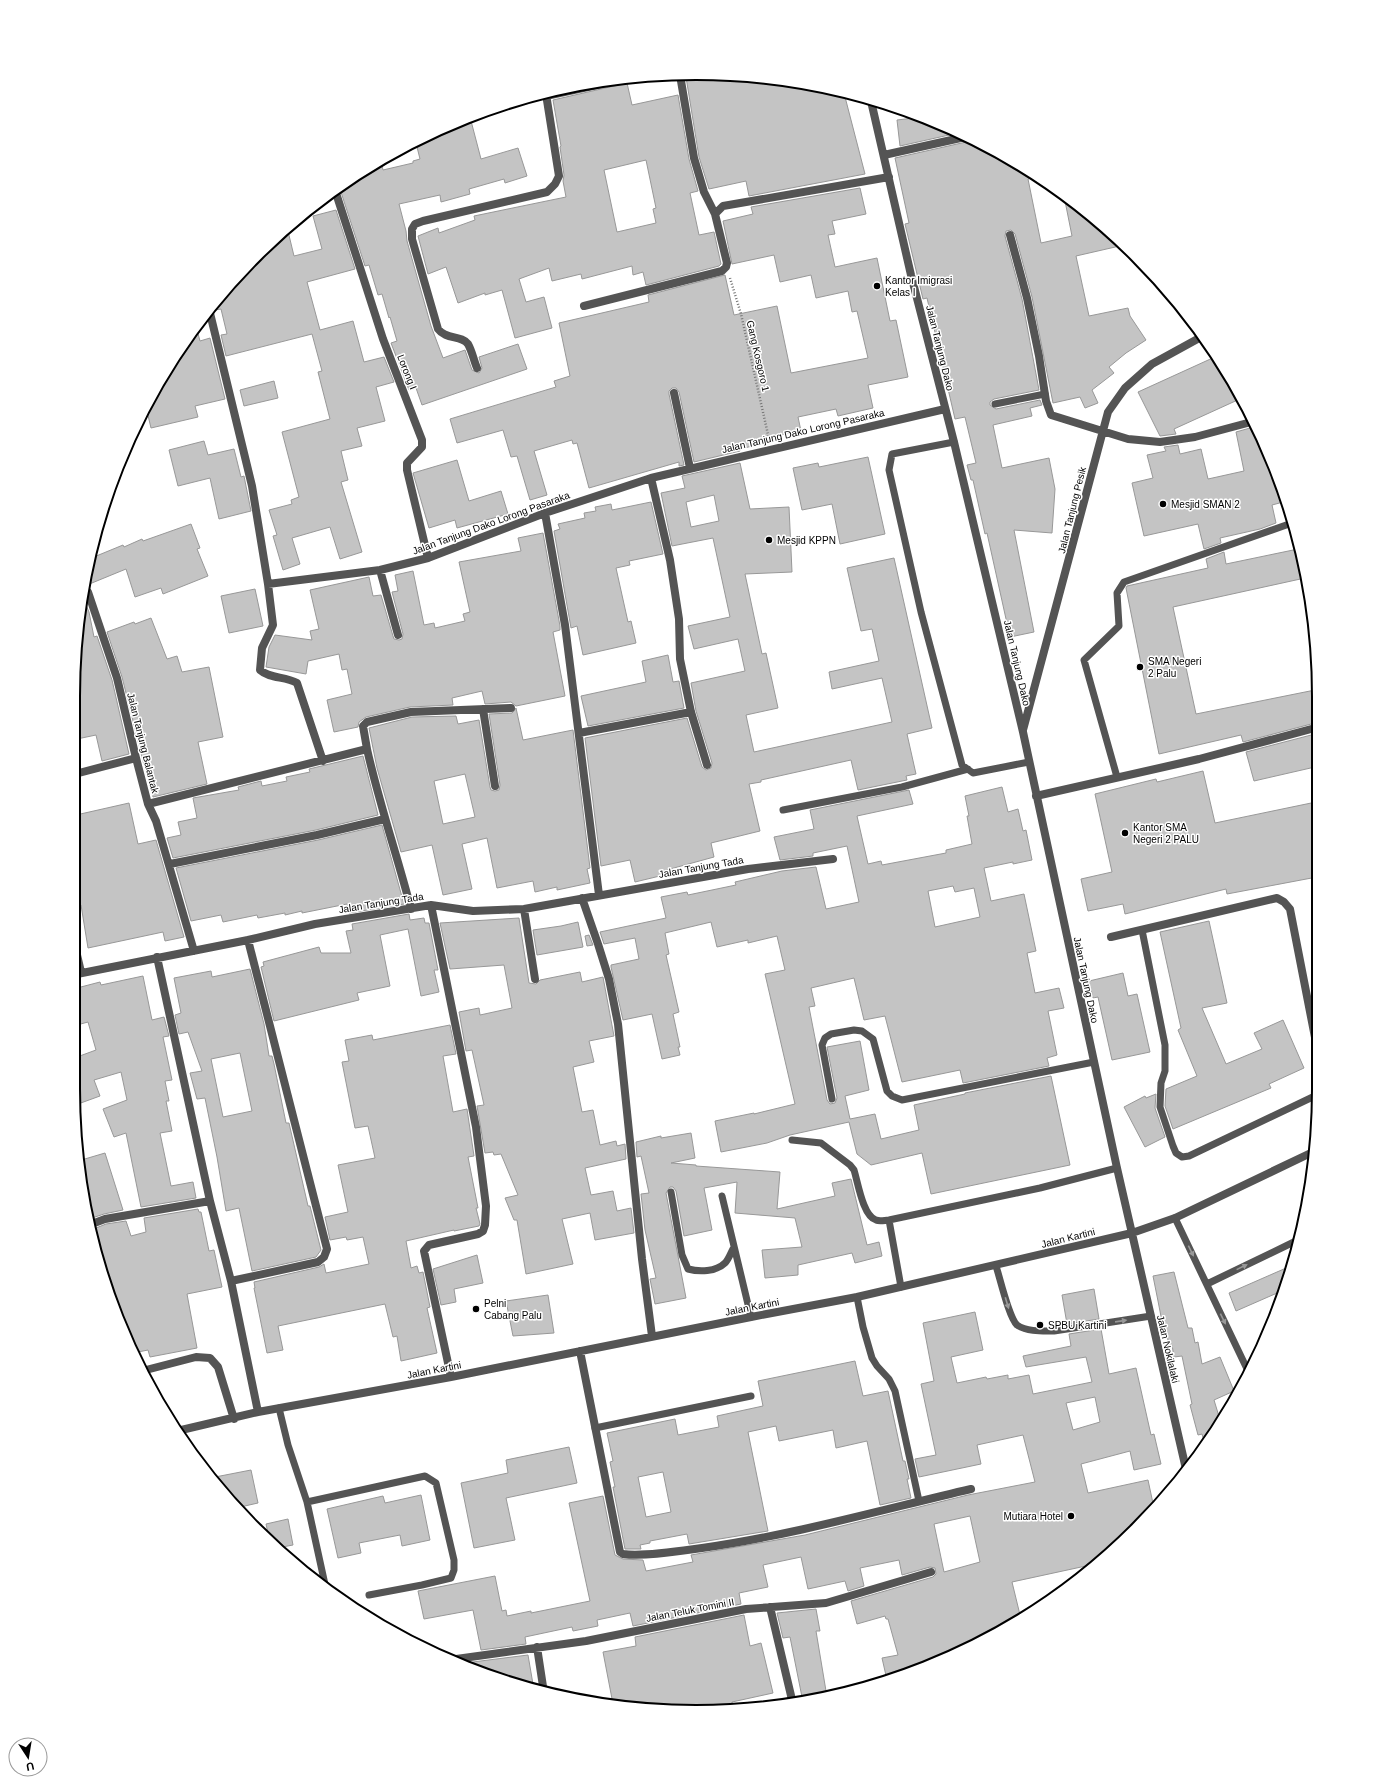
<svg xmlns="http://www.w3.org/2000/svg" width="1392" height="1785" viewBox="0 0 1392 1785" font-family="Arial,sans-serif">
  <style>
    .building { fill: #c4c4c4; stroke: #989898; fill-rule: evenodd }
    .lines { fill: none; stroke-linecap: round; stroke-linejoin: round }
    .path { stroke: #767676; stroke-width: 2.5; stroke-dasharray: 1 2; stroke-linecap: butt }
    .lane { stroke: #545454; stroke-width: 7 }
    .street { stroke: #545454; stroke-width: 8 }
    .oneway { fill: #989898 }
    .poi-dot { fill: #000; stroke: #fff; stroke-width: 1.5 }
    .labels { text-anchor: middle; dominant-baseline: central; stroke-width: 3; stroke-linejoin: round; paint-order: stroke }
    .poi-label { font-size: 10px; fill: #000; stroke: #fff; text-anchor: start }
    .street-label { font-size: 10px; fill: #000; stroke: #fff }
    .rim { fill: none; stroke: #000; stroke-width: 2 }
  </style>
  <rect width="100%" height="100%" fill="#fff"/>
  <path class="building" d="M703 74 818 85 844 93 865 174 749 196 746 181 709 189 699 157 686 77Z
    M627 83 632 105 678 95 689 159 698 191 690 193 699 235 714 232 721 264 719 266 646 285 643 272 633 275 632 266 582 279 581 274 552 281 549 268 519 279 526 302 544 297 552 328 515 338 502 290 485 295V293L458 303 446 267 428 274 418 236 438 228 439 233 475 220 474 216 566 197 563 181 564 175 560 147 561 146 553 100ZM646 160 656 208 653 209 656 223 617 232 604 170Z
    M470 117 481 159 518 148 527 176 505 183 504 179 469 189 470 194 441 202 440 195 399 204 406 231 407 241 431 326 443 358 465 350 472 370 479 373 482 368 479 357 518 344 527 369 422 405 416 388 409 390 391 343 397 341 390 317 389 318 382 294 378 295 369 265 365 266 339 186 362 171 382 166 383 170 413 163V161L420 159 416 143 458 120Z
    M922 117 935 121 958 133 900 146 897 120Z
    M970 139 1039 176 1028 179 1041 243 1072 236 1064 196 1124 245 1076 256 1089 316 1128 308 1130 316 1146 340 1126 353 1109 367 1114 373 1092 390 1098 403 1085 408 1080 397 1053 403 1032 297 1015 234 1011 230 1006 231 1005 236 1022 299 1039 390 994 399 990 402V405L996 409 1040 400 1042 405 1030 408 1032 416 993 425 1002 468 1049 458 1055 489 1052 533 1014 530 1034 632 1010 637 987 533 985 534 973 480H971L967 465 976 463 965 417 955 419 927 298 923 299 905 224 909 223 895 158 966 142Z
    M860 188 866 214 832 221 835 234 828 235 835 267 877 258 890 321 896 320 908 377 868 385 873 408 838 416 836 409 798 417 801 431 760 439 761 444 740 449V451L694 462 679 392 676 388H672L669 391V394L684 465 679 466V462L589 488 577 443 573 444 572 440 534 451 547 495 530 500 517 456 511 457 503 430 457 443 450 419 556 387 554 381 570 376 559 323 649 302 648 295 725 275 734 315 777 306 791 373 868 358 857 311 852 312 848 291 816 298 811 275 780 282 774 255 732 264 723 221 753 214 751 207Z
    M336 210 355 269 307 282 320 330 353 321 364 362 384 357 394 382 376 387 385 421 357 428 362 446 341 451 348 480 341 482 362 552 340 559 330 527 292 538 300 564 283 570 273 536 277 535 269 510 292 504 291 500 299 497 282 432 330 419 318 372 322 371 312 334 226 356 221 335 227 334 221 309 215 310 213 305 287 227 294 256 322 249 313 216Z
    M196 326 200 341 210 338 225 399 195 406 198 417 151 428 146 407Z
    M1217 356 1242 398 1174 429 1176 434 1160 436 1138 392Z
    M274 381 278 398 244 406 240 390Z
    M1257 426 1287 501 1272 505 1276 523 1260 529 1220 538 1221 543 1204 549 1198 524 1144 536 1132 483 1153 478 1147 455 1166 451 1164 447 1178 445 1180 454 1201 449 1208 479 1244 471 1236 432Z
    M204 441 208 455 234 449 241 477 244 476 251 511 219 519 210 478 178 486 169 450Z
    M868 457 885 534 840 544 832 504 802 510 793 468 818 463 819 467Z
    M457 460 469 501 501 491 508 514 457 528 455 520 429 528 413 473Z
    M740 463 750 509 789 507 792 572 745 574 762 654 766 653 778 708 746 715 754 752 892 722 882 678 832 689 829 672 879 661 872 629 861 631 847 568 894 558 932 728 907 734 916 774 906 776 907 780 858 790 851 760 761 780V782L749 784 760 831 711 843 714 857 663 871 664 875 635 882 630 860 601 866 585 738 687 718 702 767 706 770 711 768 712 763 696 711 691 683 745 671 738 639 694 649 688 626 730 617 713 538 672 546 661 493 685 488 682 476ZM714 495 719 521 691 527 686 502Z
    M651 502 663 554 629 561 630 565 616 568 628 622 631 621 636 643 583 655 577 626 571 628 554 531 560 529 558 524 585 518 584 513 596 511 595 507 611 504 612 510Z
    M191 524 200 548 197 549 208 576 163 594 161 588 135 597 126 569 87 585H84L89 559 123 545 124 547 142 539 143 541Z
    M543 533 560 626V630L553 632 565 696 516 706 511 702 485 704 482 691 452 698 453 705 410 707 366 717 359 722 358 727 334 732 327 700 352 694 347 669 342 670 339 654 308 661 306 674 266 667 269 647 275 635 312 640 310 631 319 629 310 590 369 577 373 596 381 595 393 636 394 639 399 640 402 639 403 634 392 592 398 591 395 575 413 571 424 625 434 623 435 628 465 621 463 614 470 612 459 562 521 551 518 538Z
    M1298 549 1305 578 1173 607 1196 714 1315 690V723L1243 742 1241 735 1159 754 1126 588 1127 586 1208 568 1206 559 1224 552 1226 564Z
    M255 589 263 626 229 633 221 596Z
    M82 596 89 612 94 637 97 636 112 680 129 754 102 761 96 735 77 739 75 728 74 655Z
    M151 618 167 659 177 656 182 672 209 667 223 737 198 742 207 784 153 797 146 765H144L122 677 107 632 134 622 135 624Z
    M668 655 673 682 679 681 684 708 588 726 581 696 646 682 642 661Z
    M516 708 523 740 573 730 590 868 587 869 590 883 557 890V887L535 892 533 881 497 888 487 838 462 844 472 889 443 895 432 845 401 852 377 768 369 728 412 717 456 716 458 724 479 720 490 787 491 790 495 791 499 790 500 785 489 714 512 713ZM465 774 475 817 443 824 434 781Z
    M1315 734V767L1254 781 1246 752Z
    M363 756 378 815 316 830 173 858 167 838 181 835 178 822 197 818 193 798 239 790 238 787 261 781 262 786 287 781 286 777 310 772 309 769Z
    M1203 771 1215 823 1316 802 1317 877 1227 894 1226 889 1125 914 1123 904 1088 911 1081 879 1112 872 1095 794 1156 779 1157 782Z
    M1002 787 1008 812 1018 809 1023 831 1026 830 1032 860 1013 864V862L984 868 991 901 1024 894 1036 951 1027 953 1035 993 1059 988 1064 1008 1048 1011 1057 1055 1047 1058 1049 1066 963 1083 960 1070 902 1082 885 1016 864 1020 854 978 811 988 815 1006 809 1007 827 1100 830 1104 835 1103 837 1098 827 1047 860 1041 869 1090 845 1096 850 1119 875 1114 881 1139 919 1130 914 1105 965 1094V1093L1051 1076 1070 1165 931 1194 922 1153 871 1165 857 1154 849 1122 790 1135 767 1143 721 1152 715 1121 754 1113V1114L795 1104 765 974 785 970 777 936 748 943V940L717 947 711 922 665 933 669 954 666 955 679 1012 673 1014 680 1047H678L680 1055 662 1059 652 1014 623 1020 611 967V965L639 959 635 938 604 944 600 932 666 918 661 897 687 892 688 895 736 885 735 882 782 871 816 867 826 909 859 902 847 846 813 853V856L780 860 774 837 814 829 810 810 909 790 913 804 857 816 868 864 881 861 882 865 946 853V850L972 844 967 816H969L965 796ZM953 886 955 892 974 888 980 917 935 927 928 891Z
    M129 803 138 844 156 840 184 937 165 941 163 932 88 948 81 905H76V815Z
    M382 825 404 904 349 913 347 904 302 913V911L285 915V913L258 918 257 915 223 922 221 915 191 921 176 868 318 840Z
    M409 914 410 920 424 918 425 923H429L438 970H434L439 992 421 996 408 929 380 935 390 986 357 993 359 1000 274 1021 261 967 264 966 263 962 319 947 321 953H351L346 931 353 930 352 924Z
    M519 918 529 983 536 984 540 980 580 972 582 982 603 977 614 1036 589 1041 594 1062 573 1067 582 1112 593 1110 600 1145 616 1141 617 1146 625 1144 626 1159 585 1168 591 1195 613 1191 617 1211 631 1208 634 1233 595 1240 590 1213 562 1219 573 1264 526 1274 517 1220H514L505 1198 518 1195 501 1154 494 1155 493 1152 485 1153 477 1106 484 1105 472 1050 466 1051 459 1012 479 1008 480 1015 512 1008 504 965 450 969 440 923Z
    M1209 921 1227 1003 1202 1008 1226 1064 1262 1049 1254 1033 1283 1020 1304 1068 1269 1084 1271 1088 1173 1129 1165 1106 1166 1089 1197 1076 1178 1030 1181 1028 1160 932Z
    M578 922 583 947 537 955 533 930 561 926Z
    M589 935 593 945 587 946 585 936Z
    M250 969 264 1024 269 1056H272L274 1064 286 1123H289L308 1206H310L321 1250 316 1257 252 1271 239 1208 226 1211 217 1157 205 1098 197 1099 190 1073 202 1071 188 1032 179 1034 175 1015 181 1013 174 978 211 971 212 977ZM240 1053 252 1111 223 1117 211 1059Z
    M1123 973 1128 996 1137 994 1150 1052 1112 1060 1098 997 1093 998 1089 981Z
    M143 976 152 1020 164 1017 169 1036 163 1037 172 1080 165 1081 169 1101H166L172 1131 160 1133 171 1186 193 1182 196 1198 141 1207 126 1133 114 1137 103 1109 127 1100 121 1072 94 1080 100 1096 78 1104 77 1057 96 1050 88 1022 77 1025V988L100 982 101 985Z
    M450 1025 456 1054 443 1056 453 1112 467 1109 474 1156 468 1157 478 1208H476L480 1224 479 1226 454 1231V1230L406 1241 411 1268 417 1266 419 1273 423 1272 430 1307 427 1308 437 1353 401 1361 397 1336 393 1337 385 1304 278 1326 283 1350 267 1353 254 1288H255L254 1282 319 1267 324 1264 326 1273 369 1264 363 1237 347 1240 346 1237 330 1240 325 1217 348 1212 338 1165 375 1158 368 1126 355 1128 342 1062 349 1061 345 1040 372 1035 373 1040Z
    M1156 1094 1155 1108 1165 1137 1145 1147 1124 1107 1145 1096 1146 1098Z
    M691 1133 695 1158 671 1163 696 1165V1166L780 1172 777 1209 835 1196 832 1183 851 1179 867 1245 879 1242 882 1256 855 1263 852 1253 798 1265V1275L765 1278 762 1250 802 1247 795 1218 735 1213 737 1182 704 1188 712 1230 684 1236 676 1191 673 1187H670L666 1193 686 1298 655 1304 650 1279 656 1278 645 1230 641 1194 649 1193 641 1156 637 1157 636 1142 661 1136V1138Z
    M105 1153 123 1210 104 1214 89 1219 78 1171V1161Z
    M198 1209 199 1212H201L209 1251 214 1250 222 1287 187 1294 197 1348 150 1357 148 1350 133 1353 121 1328 100 1268 91 1230 106 1224 126 1221 131 1236 146 1232 144 1218Z
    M477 1255 483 1283 454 1289 456 1302 441 1305 433 1269Z
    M1293 1265 1284 1290 1236 1311 1229 1293Z
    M1174 1272 1188 1328H1192L1195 1343 1198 1342 1202 1364 1220 1357 1234 1391 1214 1400 1221 1423 1214 1435 1205 1445 1202 1434 1198 1435 1190 1405 1192 1404 1182 1356 1174 1357 1172 1345H1169L1166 1331 1164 1332 1158 1301 1153 1276Z
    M1094 1289 1099 1319 1067 1324 1062 1295Z
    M548 1295 554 1333 513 1336 506 1301Z
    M975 1312 983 1350 951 1357 957 1383 986 1377 987 1379 1008 1375V1379L1029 1375 1033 1394 1092 1382 1086 1357 1026 1367 1023 1356 1071 1346 1069 1334 1101 1329 1109 1374 1136 1368 1151 1435 1154 1434 1161 1464 1134 1470 1130 1451 1081 1464 1088 1493 1148 1480 1154 1508 1136 1530 1095 1564 1012 1582 1021 1619 971 1648 887 1680 882 1658 898 1655 888 1619H886L885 1616 857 1624 851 1601 933 1577 936 1574 935 1568 930 1567 902 1575 899 1560 860 1568 864 1586 848 1591 845 1581 808 1589 801 1557 763 1565 768 1587 739 1593 741 1604 633 1626 630 1613 597 1620 598 1626 573 1631 572 1627 525 1637 526 1644 481 1650 473 1610 424 1619 418 1591 495 1576 502 1611 506 1610 507 1616 531 1611V1613L590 1601 569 1503 603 1496 615 1555 623 1559 643 1560 646 1571 693 1562 691 1555 805 1535 968 1495 1035 1482 1023 1435 977 1445 981 1464 919 1477 915 1459 936 1455 921 1384 934 1381 923 1323ZM1095 1397 1100 1422 1073 1430 1066 1403ZM970 1516 980 1562 944 1572 934 1524Z
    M855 1361 863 1396 888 1391 903 1461H905L909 1479H907L911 1498 880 1505 867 1441 836 1448 833 1430 779 1441 776 1426 748 1432 768 1531 689 1544 687 1534 650 1541V1543L640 1545 641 1549H625L613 1487H615L610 1462 613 1461 607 1433 675 1419 678 1435 719 1427 717 1416 763 1406 758 1381ZM663 1472 671 1512 646 1517 638 1477Z
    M569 1447 577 1483 506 1498 515 1540 474 1548 461 1483 508 1473 506 1460Z
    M251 1470 258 1503 236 1508 210 1478Z
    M421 1495 430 1540 402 1546 400 1535 359 1543 361 1553 338 1558 327 1509 383 1496 385 1503Z
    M288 1519 293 1545 277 1548 270 1542 266 1524Z
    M816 1609 820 1631H816L827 1697 803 1702 790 1637 783 1638 777 1613Z
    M744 1615 750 1646 761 1643 773 1693 732 1702 733 1710 696 1712 616 1707 613 1704 603 1652 636 1646 635 1637Z
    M528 1655 534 1690 457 1664Z"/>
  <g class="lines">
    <path class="path" d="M730 278 741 314 769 439"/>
    <path class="lane" d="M995 404 1045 394
      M954 442 892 454 889 470 921 612 962 765 973 773 1029 762
      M1117 777 1084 660 1119 626 1117 593 1124 582 1292 523
      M783 810 902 787 968 769
      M1142 930 1165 1045V1071L1161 1083 1160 1107 1173 1146 1176 1153 1182 1157 1189 1156 1319 1094
      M832 1099 822 1045 825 1038 831 1034 854 1030 862 1031 873 1039 887 1091 892 1096 902 1100 1094 1062
      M792 1140 821 1143 850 1165 854 1170C858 1183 863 1216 876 1220 880 1222 885 1220 889 1220L1040 1188 1117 1168
      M671 1192 682 1255 688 1269C699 1272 716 1272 725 1263 729 1259 731 1252 734 1247
      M722 1196 751 1317
      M1175 1218 1248 1371
      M889 1220 901 1287
      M996 1266C1000 1278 1009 1318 1017 1325 1027 1332 1043 1331 1054 1331L1151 1316
      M1207 1284 1300 1239
      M857 1297 863 1327 872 1358 877 1366 889 1379 895 1391 919 1501
      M279 1408 288 1445 307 1502 326 1589
      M595 1428 751 1396
      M307 1502 425 1476 436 1483 454 1560V1570L451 1578 422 1585 369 1595"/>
    <path class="street" d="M680 75 694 158 704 192 715 214
      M546 96 620 80
      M871 101 911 275 954 442 1023 732 1117 1168 1186 1469
      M884 155 965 137
      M335 190 383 339 422 440V447L407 463V470L428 558
      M1010 235 1027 298 1039 356 1046 401 1051 415 1128 439 1160 442 1195 437 1255 421
      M584 306 722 271 726 267 727 263 715 214 723 206 889 177
      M209 309 252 486 268 584 380 570 428 558 545 513 651 478 945 409
      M477 368C474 361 472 351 468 344 461 335 446 340 438 329L412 239V229L415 224 423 221 547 192 555 184 559 176 546 94
      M674 393 690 468
      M651 478 670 560 679 619 680 659 691 712 707 765
      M545 513 565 625 599 895
      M380 570 398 635
      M268 584 273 625 262 648 260 670C270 679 285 676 297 683L323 761
      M83 590 88 592 117 678 136 758 148 804 156 821 194 951
      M483 709 495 786
      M1023 730 1108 412 1125 388 1152 364 1203 336
      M579 733 691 712
      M367 749C379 803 397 855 411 909
      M75 774 136 758
      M1036 796 1199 759 1315 728
      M148 804 367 749 363 726 367 722 411 712 511 708
      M170 864 317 835 385 819
      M582 898 598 944 609 979 618 1024 642 1259 652 1336
      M431 905 476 1127 486 1206 485 1225 483 1231 478 1234 429 1245 424 1251 451 1377
      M524 909 535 979
      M1111 937 1277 898 1284 902 1290 909 1319 1058
      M77 955 81 972
      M157 957 210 1201 231 1281 258 1412
      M77 974 248 940 315 924 431 905 473 911 524 909 748 869 833 859
      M89 1225 105 1219 210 1201
      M231 1281 318 1262 324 1257 327 1249 248 940
      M580 1351 620 1552 623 1554C644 1557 680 1551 702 1548 793 1535 881 1510 971 1489
      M142 1371 196 1357 210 1358 218 1367 234 1419
      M177 1431 258 1412 451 1377 751 1317 857 1297 1132 1233 1175 1218 1315 1151
      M770 1607 793 1704
      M537 1647 544 1693
      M449 1660 586 1641 746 1609 826 1603 931 1572"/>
  </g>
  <defs><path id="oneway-solid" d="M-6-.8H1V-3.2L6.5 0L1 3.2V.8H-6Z"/></defs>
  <g class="oneway">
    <use href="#oneway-solid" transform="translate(1191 1251) rotate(64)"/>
    <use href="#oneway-solid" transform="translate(1242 1267) rotate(-26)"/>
    <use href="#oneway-solid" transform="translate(1007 1303) rotate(73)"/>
    <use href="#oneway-solid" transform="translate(1223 1319) rotate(64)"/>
    <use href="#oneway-solid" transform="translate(1121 1321) rotate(-8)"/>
  </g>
  <g class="poi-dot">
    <circle cx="877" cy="286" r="4"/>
    <circle cx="1163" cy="504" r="4"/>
    <circle cx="769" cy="540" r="4"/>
    <circle cx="1140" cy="667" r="4"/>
    <circle cx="1125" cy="833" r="4"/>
    <circle cx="476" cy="1309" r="4"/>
    <circle cx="1040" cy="1325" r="4"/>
    <circle cx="1071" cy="1516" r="4"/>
  </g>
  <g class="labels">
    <g class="poi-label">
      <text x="885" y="280">Kantor Imigrasi<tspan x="885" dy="12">Kelas I</tspan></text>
      <text x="1171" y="504">Mesjid SMAN 2</text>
      <text x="777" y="540">Mesjid KPPN</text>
      <text x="1148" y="661">SMA Negeri<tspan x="1148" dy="12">2 Palu</tspan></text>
      <text x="1133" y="827">Kantor SMA<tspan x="1133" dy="12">Negeri 2 PALU</tspan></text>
      <text x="484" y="1303">Pelni<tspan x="484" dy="12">Cabang Palu</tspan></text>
      <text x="1048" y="1325">SPBU Kartini</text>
      <text x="1063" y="1516" text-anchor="end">Mutiara Hotel</text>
    </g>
    <g class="street-label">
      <text transform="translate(940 348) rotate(76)">Jalan Tanjung Dako</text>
      <text transform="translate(758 356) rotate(77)">Gang Kosgoro 1</text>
      <text transform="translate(407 372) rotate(68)">Lorong I</text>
      <text transform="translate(803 431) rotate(-13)">Jalan Tanjung Dako Lorong Pasaraka</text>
      <text transform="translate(1072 510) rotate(-76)">Jalan Tanjung Pesik</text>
      <text transform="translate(491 523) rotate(-20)">Jalan Tanjung Dako Lorong Pasaraka</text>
      <text transform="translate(1017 663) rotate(77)">Jalan Tanjung Dako</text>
      <text transform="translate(143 743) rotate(76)">Jalan Tanjung Balantak</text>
      <text transform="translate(701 867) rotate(-10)">Jalan Tanjung Tada</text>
      <text transform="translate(381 903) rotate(-9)">Jalan Tanjung Tada</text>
      <text transform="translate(1086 980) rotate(78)">Jalan Tanjung Dako</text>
      <text transform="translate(1068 1238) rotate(-14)">Jalan Kartini</text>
      <text transform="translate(752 1307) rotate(-11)">Jalan Kartini</text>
      <text transform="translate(1168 1349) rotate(77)">Jalan Nokilalaki</text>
      <text transform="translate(434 1370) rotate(-11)">Jalan Kartini</text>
      <text transform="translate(690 1610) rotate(-11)">Jalan Teluk Tomini II</text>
    </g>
  </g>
  <path d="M0 0H1392V1785H0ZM696 80H696A616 616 0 0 1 1312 696V1089A616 616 0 0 1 696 1705H696A616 616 0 0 1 80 1089V696A616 616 0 0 1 696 80Z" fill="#fff" fill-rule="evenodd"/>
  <path class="rim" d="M696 80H696A616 616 0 0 1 1312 696V1089A616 616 0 0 1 696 1705H696A616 616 0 0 1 80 1089V696A616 616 0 0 1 696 80Z"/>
  <g transform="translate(28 1757) rotate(168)"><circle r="19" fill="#ffffff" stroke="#999999"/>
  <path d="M0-3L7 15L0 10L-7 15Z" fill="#000000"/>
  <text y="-6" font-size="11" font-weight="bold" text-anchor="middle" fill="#000000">U</text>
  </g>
</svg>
